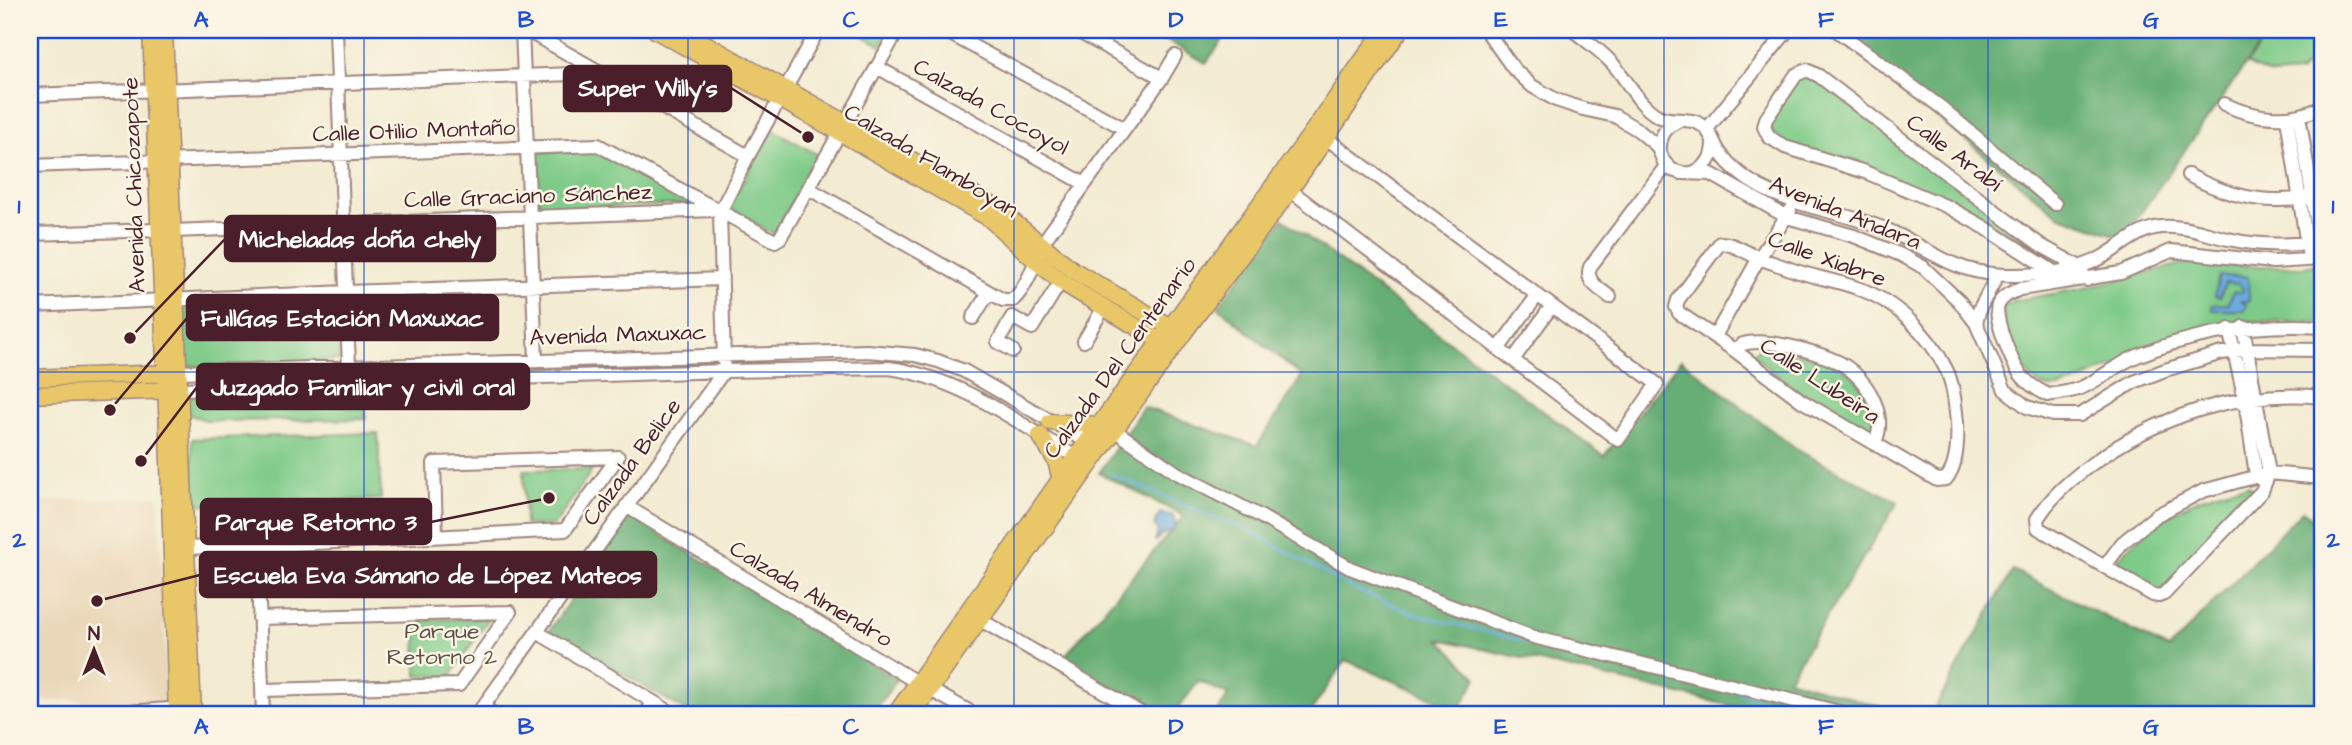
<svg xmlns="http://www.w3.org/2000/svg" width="2352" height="745" viewBox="0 0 2352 745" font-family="'Architects Daughter',sans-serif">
<rect width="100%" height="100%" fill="#fcf5e5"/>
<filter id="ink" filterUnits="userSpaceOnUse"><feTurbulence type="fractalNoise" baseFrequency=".0143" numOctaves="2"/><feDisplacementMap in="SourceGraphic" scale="14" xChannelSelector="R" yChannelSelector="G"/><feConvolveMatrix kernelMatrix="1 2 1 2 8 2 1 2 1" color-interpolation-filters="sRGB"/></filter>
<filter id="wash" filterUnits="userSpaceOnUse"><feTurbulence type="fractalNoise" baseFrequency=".00686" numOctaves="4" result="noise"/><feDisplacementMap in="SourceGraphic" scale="28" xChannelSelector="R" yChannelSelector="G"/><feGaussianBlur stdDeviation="1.57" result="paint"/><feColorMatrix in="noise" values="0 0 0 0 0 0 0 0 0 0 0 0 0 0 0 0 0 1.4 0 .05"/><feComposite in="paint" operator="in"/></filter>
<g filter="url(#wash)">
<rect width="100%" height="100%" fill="#f3ebd2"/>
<path fill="#ebd8ba" d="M158,496L168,706L91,709L80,700L30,701V502Z"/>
<path fill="#7eca88" stroke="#64745a" stroke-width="2" d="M853,30H890L881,46Z
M2270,30H2290L2322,50L2299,73L2273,75L2247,64Z
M1809,75L2061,263L2058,266L1937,198L1778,140L1770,129L1772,118L1798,77Z
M772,129L818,155L774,234L728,208Z
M596,149L692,204L539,209L537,152Z
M2182,264L2302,267L2322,264V323L2245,321L2209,328L2063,387C2058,388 2051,389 2046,387C2021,379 2001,329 2004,306L2012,301L2080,289Z
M333,301L340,360L178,367L179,307Z
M1760,348C1787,351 1833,357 1854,377C1868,390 1874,414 1876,432L1871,436L1805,398L1752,354Z
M365,390L366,419L209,421L181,412L183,396Z
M378,433L381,499L194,505L192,439Z
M593,469L554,525H525L524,470Z
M2249,485L2254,490L2163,591L2157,592L2117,567L2116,561C2147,525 2199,490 2249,485Z
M489,618L451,676H417L416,620Z"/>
<path fill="#66ae74" stroke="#586650" stroke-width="2" d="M1148,30H1230L1206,63Z
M1830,30H2270L2123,238L2058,215Z
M2290,30H2322V49Z
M1283,219L1604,456L1681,360L1797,450L1898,502L1788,679L1907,715H1742L1745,709L1439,639L1477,678L1459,710L1346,660L1308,715H1216L1228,695L1199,681L1173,715H1154L1058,664L1184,516L1099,473L1143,407L1257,446L1302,376L1218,307Z
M2303,510L2322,529V715H1931L2013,570L2169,649Z
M628,515L897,679L872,715H693L549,631Z"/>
<path fill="#6aacde" stroke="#5a6684" stroke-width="2" d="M2219,276L2248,277L2249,301H2242L2246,304L2245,310H2212V305L2227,304L2234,292H2242L2243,289L2239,284L2225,283L2220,297L2215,296Z
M1160,513L1172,515L1176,522L1173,530L1161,535L1155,542L1158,530L1154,525Z"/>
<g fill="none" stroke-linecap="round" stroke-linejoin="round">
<path stroke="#6aacde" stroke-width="2.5" d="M1111,474L1219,520L1246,529L1354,589L1415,614L1572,653
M1738,693L1815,715"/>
</g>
</g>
<g filter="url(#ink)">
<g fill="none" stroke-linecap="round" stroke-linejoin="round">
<g stroke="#9e857e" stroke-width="16">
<path id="minor" d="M336,30L349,367
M522,30L536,360
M526,30L748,156
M943,30L1125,129
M1075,30L1162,78
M1486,30L1513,68L1532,86L1556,100L1583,109L1615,116L1638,130L1657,146L1664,162L1672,170L1682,173L1711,174L1787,217L1854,236L1901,255L1923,267L1959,301L1976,323L2005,390L2027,407L2053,415H2080L2134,382L2165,370L2222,353L2247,349L2322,350
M1573,30C1585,40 1598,49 1609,60C1627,77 1636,104 1658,116C1672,123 1690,116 1703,126C1712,133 1714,145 1720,153C1730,166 1745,179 1760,187C1799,208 1844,212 1885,229C1910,239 1931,255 1956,265C1983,276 2010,276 2039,274C2057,273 2079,268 2095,261C2117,251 2136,229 2161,227C2184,225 2205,234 2228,239C2259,246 2291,246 2322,241
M1836,30L1942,108L2055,204
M877,67L1085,184
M30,95L599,73
M2224,104C2255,119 2291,123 2322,107
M2299,116L2321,249
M2287,118L2308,252
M1707,129L1788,30
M1660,152C1659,136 1665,127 1680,120
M30,166L598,145L775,241L780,238L898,30
M1692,173C1707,167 1713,158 1713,142
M2188,175C2229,197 2276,208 2322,193
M808,188L1003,300H1013C1027,287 1035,263 1041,245L1162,78L1175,56
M1290,190L1618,440L1657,384L1326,138
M173,231L714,210
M30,234L159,230
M1720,243C1734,243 1746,253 1759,258C1769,262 1780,265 1790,269C1812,277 1835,280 1857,288C1894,300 1929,334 1946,369C1954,385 1955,405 1957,422C1958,440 1958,465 1946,479L1937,480L1802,401L1734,350L1679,313L1676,307L1678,300Z
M2322,259L2273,262L2171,251L2121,273L2020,289C2011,293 2002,296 1998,305C1993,317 2013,366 2022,376C2029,385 2038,390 2048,395C2060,393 2074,392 2085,386C2103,377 2118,364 2137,356C2197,332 2257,323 2322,327
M2054,272L1984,227L1948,207L1865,172L1785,147L1769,137L1764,127L1766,119L1796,75L1807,70L1819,76L2020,230L2042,246L2078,266L2087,280
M1610,297C1599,288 1585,282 1590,267L1666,166
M30,306L347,292L722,279
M973,318L989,292
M1976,323L1980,308L1997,276
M2243,327L2269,473L2262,491L2164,594L2159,596L2153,595L2038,528L2037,519C2051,497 2068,482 2089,466C2156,416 2239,389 2322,397
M2229,329L2245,400L2256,475L2260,479
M1715,336L1759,258L1790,211
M1084,341L1104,307
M1499,348L1537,296
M1734,350C1735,350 1743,344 1743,344C1765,337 1817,352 1838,362C1865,375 1889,414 1875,442
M1013,351L998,342L1012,317L1032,328L1061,281
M1513,360L1551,307
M724,362L720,212L748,156L818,30
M179,372L867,351L915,355L938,361L964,371L1093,445
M181,389L724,371L889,368C962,378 1022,426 1084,462
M1114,430L1177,473L1258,515L1350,568L1533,637L1852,715
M626,506L918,683L976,715
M436,535L434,463L618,457
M257,546L263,715
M180,548L257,546L565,530L618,457
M2105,566L2122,543L2157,515L2203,491L2269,473L2322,478
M972,615L1144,715
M259,618L510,612
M537,632L675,715
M262,690L459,685L510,612
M482,707L496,715
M83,715L185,708
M477,715L724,371
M645,715L653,703"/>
</g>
<g stroke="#9e857e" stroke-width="19">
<path id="major" d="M151,30L168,433L177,715
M164,30L193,715
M655,30L841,133L989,218L1036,261L1063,283L1167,345
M681,30L995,207L1073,270L1177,331
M30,378L173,373
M30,395L174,390
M1050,422L1099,425
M1040,435L1056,461L1061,480
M895,715L1076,457L1311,134L1384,30
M912,715L1182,335L1290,190L1400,30"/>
</g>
<use href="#minor" stroke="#fff" stroke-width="12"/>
<use href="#major" stroke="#e9c769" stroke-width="16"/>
</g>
</g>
<path fill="none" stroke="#1d4ed8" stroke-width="2" stroke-opacity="0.55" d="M364,30V715M688,30V715M1014,30V715M1338,30V715M1664,30V715M1988,30V715M30,372H2322"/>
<g text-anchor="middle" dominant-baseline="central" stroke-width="5" stroke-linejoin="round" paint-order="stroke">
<g font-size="23" fill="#4a1f2b" stroke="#fcf5e5">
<text transform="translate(991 107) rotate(29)">Calzada Cocoyol</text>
<text transform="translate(414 131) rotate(-2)">Calle Otilio Montaño</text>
<text transform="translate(1954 153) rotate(37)">Calle Arabí</text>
<text transform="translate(931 161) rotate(31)">Calzada Flamboyan</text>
<text transform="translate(134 185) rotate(-92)">Avenida Chicozapote</text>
<text transform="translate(528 196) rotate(-2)">Calle Graciano Sánchez</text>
<text transform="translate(1845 213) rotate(22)">Avenida Andara</text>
<text transform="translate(1827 259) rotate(20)">Calle Xiabre</text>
<text transform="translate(618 335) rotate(-2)">Avenida Maxuxac</text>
<text transform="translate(1120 358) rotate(-54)">Calzada Del Centenario</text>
<text transform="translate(1820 381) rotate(33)">Calle Lubeira</text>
<text transform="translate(632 462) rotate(-54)">Calzada Belice</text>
<text transform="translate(811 594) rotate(31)">Calzada Almendro</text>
</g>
<g font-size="23" fill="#5a5247" stroke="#fcf5e5">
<text x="442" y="631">Parque<tspan x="442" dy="26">Retorno 2</tspan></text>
</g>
</g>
<path fill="none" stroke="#4a1f2b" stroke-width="2.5" d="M808 137L731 88M130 338L225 239M110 410L187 318M141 461L197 387M549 498L431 522M97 601L200 575"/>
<g fill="#4a1f2b" stroke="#fcf5e5" stroke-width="2.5">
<circle cx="808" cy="137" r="7"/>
<circle cx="130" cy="338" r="7"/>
<circle cx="110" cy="410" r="7"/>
<circle cx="141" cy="461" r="7"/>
<circle cx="549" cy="498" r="7"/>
<circle cx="97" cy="601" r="7"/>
</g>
<g fill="#4a1f2b" stroke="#4a1f2b" stroke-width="2.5">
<rect x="564" y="66" width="167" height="45" rx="7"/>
<rect x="225" y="216" width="270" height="45" rx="7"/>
<rect x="187" y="295" width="311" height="45" rx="7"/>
<rect x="197" y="364" width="332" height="45" rx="7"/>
<rect x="201" y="499" width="230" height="45" rx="7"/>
<rect x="200" y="552" width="456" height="45" rx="7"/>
</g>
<g font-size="24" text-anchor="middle" font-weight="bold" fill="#fff">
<text x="648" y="96">Super Willy's</text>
<text x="360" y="247">Micheladas doña chely</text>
<text x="342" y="326">FullGas Estación Maxuxac</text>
<text x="363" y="395">Juzgado Familiar y civil oral</text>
<text x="316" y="530">Parque Retorno 3</text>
<text x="428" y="583">Escuela Eva Sámano de López Mateos</text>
</g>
<rect width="2352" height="745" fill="none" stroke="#fcf5e5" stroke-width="77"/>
<g transform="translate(94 650)" stroke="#fcf5e5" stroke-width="5" paint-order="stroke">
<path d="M0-5L12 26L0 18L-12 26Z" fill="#4a1f2b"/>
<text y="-10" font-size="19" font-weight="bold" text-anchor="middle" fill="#4a1f2b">N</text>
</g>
<rect x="38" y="38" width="2276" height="668" fill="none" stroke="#1d4ed8" stroke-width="2.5"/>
<g font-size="23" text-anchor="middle" font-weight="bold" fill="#1d4ed8">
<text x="201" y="27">A</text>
<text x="526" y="27">B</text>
<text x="851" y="27">C</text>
<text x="1176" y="27">D</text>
<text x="1501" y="27">E</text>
<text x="1826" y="27">F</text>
<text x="2151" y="27">G</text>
<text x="19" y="213">1</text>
<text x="2333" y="213">1</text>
<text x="19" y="547">2</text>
<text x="2333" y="547">2</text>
<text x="201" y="734">A</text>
<text x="526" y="734">B</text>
<text x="851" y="734">C</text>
<text x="1176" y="734">D</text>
<text x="1501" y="734">E</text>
<text x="1826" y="734">F</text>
<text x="2151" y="734">G</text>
</g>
</svg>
